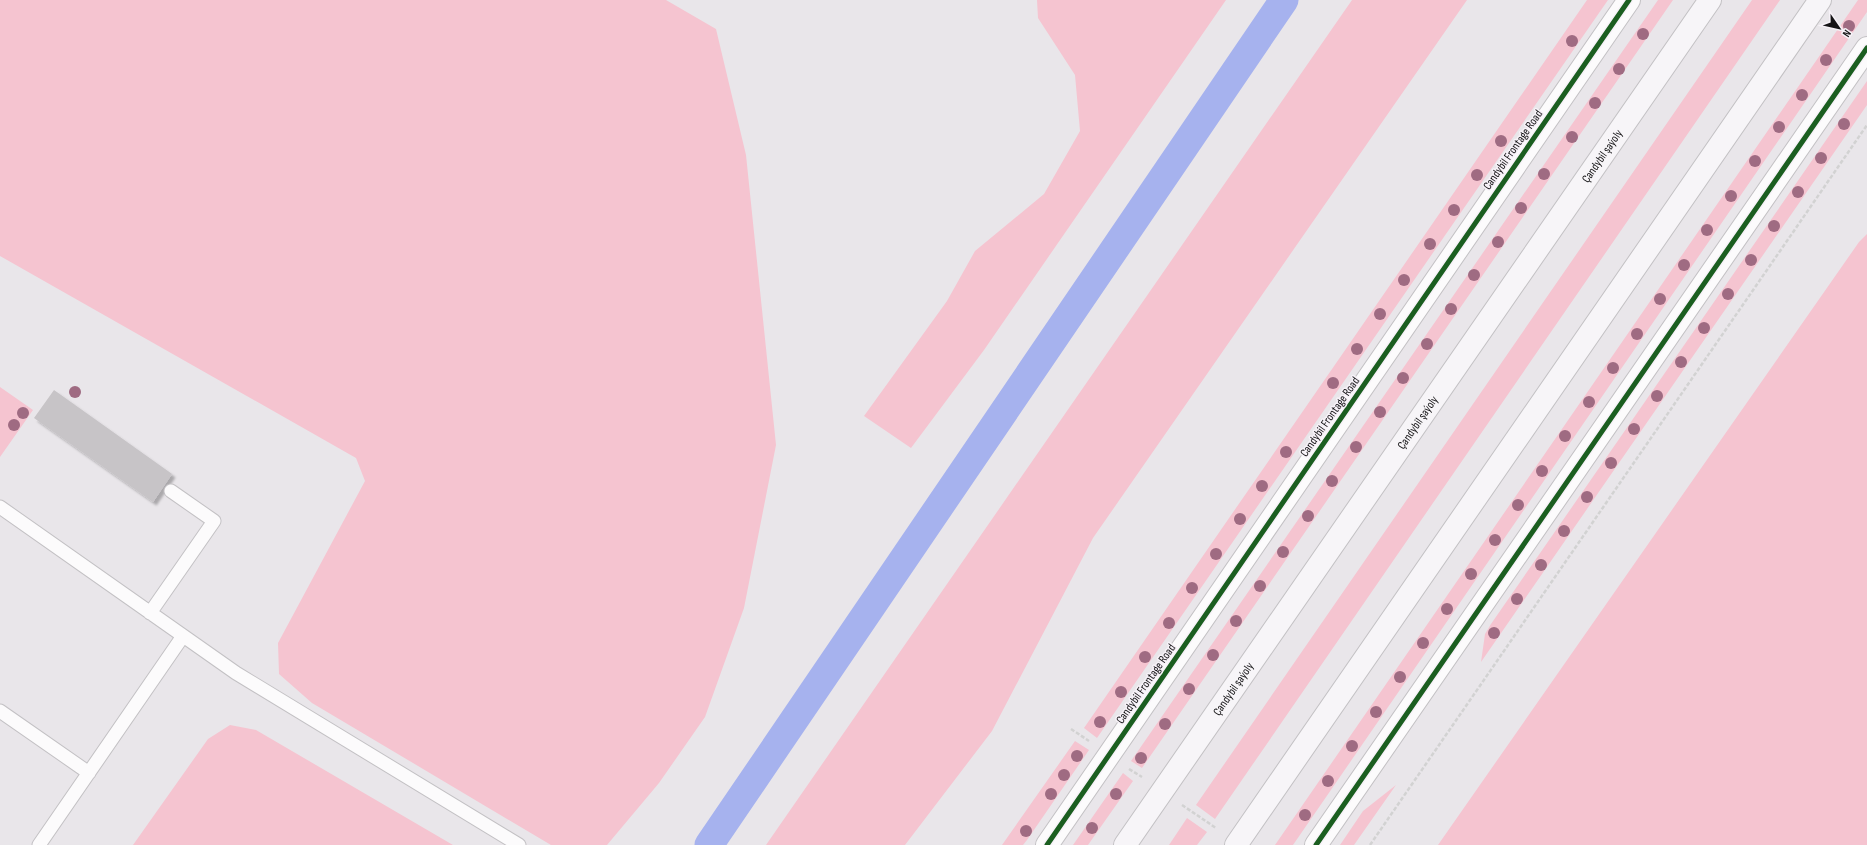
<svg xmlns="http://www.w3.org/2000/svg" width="1867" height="845" viewBox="0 0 1867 845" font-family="'Sofia Sans Condensed',sans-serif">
<defs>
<filter id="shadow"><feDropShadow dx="3.5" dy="3.5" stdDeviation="1" flood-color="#0004"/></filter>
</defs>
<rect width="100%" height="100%" fill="#e9e6ea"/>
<path fill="#f5c4d0" d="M0,0H666L716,29L746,155L776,445L744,608L705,717L659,783L607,845H551L312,703L279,674L278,643L365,481L356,458L0,256Z
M1037,0H1226L984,350L911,448L864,416L947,301L975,251L1044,194L1080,131L1075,75L1038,18Z
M1352,0H1467L1093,538L992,731L905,845H766Z
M1587,0H1608L1097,738L1084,728Z
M1658,0H1673L1142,768L1131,761Z
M1752,0H1780L1215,819L1196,805Z
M1858,0H1867V12L1293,845H1275Z
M1867,81V105L1481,662L1485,634L1491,624Z
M1867,234V845H1438L1859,242Z
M0,387L33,410L0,457Z
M230,725L256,730L453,845H133L208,739Z
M1075,741L1089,750L1027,840L1023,845H1002Z
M1123,773L1133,781L1088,845H1073Z
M1396,785L1354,845H1340L1363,811Z
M1187,818L1207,832L1197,845H1169Z"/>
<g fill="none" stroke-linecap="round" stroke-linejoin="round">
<path stroke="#a6b2ee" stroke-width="29" d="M709,845L1284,0"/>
</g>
<path fill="#c7c4c7" filter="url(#shadow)" d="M54,390L172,474L153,502L34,418Z"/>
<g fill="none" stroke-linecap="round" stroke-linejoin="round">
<g stroke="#c3c1c4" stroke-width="15">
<path id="service" d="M0,507L236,673L519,845
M150,613L214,521L171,491
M0,711L89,773
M39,845L183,636"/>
</g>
<g stroke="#c3c1c4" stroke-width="24">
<path id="minor" d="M1047,845L1629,0
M1316,845L1867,48"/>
</g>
<g stroke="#c3c1c4" stroke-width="24">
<g id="secondary">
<path id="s1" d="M1125,845L1710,0"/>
<path d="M1236,845L1820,0"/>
</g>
</g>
<path stroke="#d2d2d2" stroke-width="2.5" stroke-dasharray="4 2" stroke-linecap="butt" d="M1071,729L1089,741
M1129,769L1142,777
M1182,805L1216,828
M1370,845L1867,125"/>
<use href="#service" stroke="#fcfbfc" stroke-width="13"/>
<use href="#minor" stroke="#fcfbfc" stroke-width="22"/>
<use href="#secondary" stroke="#f7f5f8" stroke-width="22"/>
<g stroke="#f7f2f8" stroke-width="8">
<path id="cycleway" d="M1047,845L1629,0
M1316,845L1867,48"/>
</g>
<use href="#cycleway" stroke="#1b5e20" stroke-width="5"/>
</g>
<g fill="#9f6b82">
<circle cx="1849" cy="26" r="6"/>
<circle cx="1643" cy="34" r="6"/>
<circle cx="1572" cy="41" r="6"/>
<circle cx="1826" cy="60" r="6"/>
<circle cx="1619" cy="69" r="6"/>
<circle cx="1802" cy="95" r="6"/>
<circle cx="1595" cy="103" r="6"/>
<circle cx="1844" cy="124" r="6"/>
<circle cx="1779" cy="127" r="6"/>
<circle cx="1572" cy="137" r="6"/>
<circle cx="1501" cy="141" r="6"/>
<circle cx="1821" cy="158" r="6"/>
<circle cx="1755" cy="161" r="6"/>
<circle cx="1544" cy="174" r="6"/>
<circle cx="1477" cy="175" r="6"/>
<circle cx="1798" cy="192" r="6"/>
<circle cx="1731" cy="196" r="6"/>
<circle cx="1521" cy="208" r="6"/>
<circle cx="1454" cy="210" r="6"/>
<circle cx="1774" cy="226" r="6"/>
<circle cx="1707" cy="230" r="6"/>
<circle cx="1498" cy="242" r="6"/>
<circle cx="1430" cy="244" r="6"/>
<circle cx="1751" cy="260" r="6"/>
<circle cx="1684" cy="265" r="6"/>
<circle cx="1474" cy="275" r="6"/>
<circle cx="1404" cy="280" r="6"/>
<circle cx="1728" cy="294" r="6"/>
<circle cx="1660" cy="299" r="6"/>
<circle cx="1451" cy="309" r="6"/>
<circle cx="1380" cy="314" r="6"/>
<circle cx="1704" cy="328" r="6"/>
<circle cx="1637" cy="334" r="6"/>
<circle cx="1427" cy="344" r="6"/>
<circle cx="1357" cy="349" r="6"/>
<circle cx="1681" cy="362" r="6"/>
<circle cx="1613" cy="368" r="6"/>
<circle cx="1403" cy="378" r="6"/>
<circle cx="1333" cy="383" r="6"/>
<circle cx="75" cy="392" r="6"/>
<circle cx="1657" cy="396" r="6"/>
<circle cx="1589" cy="402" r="6"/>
<circle cx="1380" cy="412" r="6"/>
<circle cx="23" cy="413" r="6"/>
<circle cx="14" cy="425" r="6"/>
<circle cx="1634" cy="429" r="6"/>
<circle cx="1565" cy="436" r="6"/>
<circle cx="1356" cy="447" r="6"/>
<circle cx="1286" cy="452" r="6"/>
<circle cx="1611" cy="463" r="6"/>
<circle cx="1542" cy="471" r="6"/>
<circle cx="1332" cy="481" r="6"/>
<circle cx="1262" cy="486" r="6"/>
<circle cx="1587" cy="497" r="6"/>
<circle cx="1518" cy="505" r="6"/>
<circle cx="1308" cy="516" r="6"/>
<circle cx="1240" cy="519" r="6"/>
<circle cx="1564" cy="531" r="6"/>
<circle cx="1495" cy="540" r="6"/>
<circle cx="1283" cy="552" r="6"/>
<circle cx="1216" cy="554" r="6"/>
<circle cx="1541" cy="565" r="6"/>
<circle cx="1471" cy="574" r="6"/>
<circle cx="1260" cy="586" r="6"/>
<circle cx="1192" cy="588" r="6"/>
<circle cx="1517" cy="599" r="6"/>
<circle cx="1447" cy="609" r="6"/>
<circle cx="1236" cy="621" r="6"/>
<circle cx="1169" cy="623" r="6"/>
<circle cx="1494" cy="633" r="6"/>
<circle cx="1423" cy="643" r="6"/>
<circle cx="1213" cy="655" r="6"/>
<circle cx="1145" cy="657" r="6"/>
<circle cx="1400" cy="677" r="6"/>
<circle cx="1189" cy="689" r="6"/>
<circle cx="1121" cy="692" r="6"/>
<circle cx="1376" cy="712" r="6"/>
<circle cx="1100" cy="722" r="6"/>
<circle cx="1165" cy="724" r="6"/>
<circle cx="1352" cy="746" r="6"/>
<circle cx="1077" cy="756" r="6"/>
<circle cx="1141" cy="758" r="6"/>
<circle cx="1064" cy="775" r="6"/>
<circle cx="1328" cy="781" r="6"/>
<circle cx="1051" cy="794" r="6"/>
<circle cx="1116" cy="794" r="6"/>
<circle cx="1305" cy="815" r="6"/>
<circle cx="1092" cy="828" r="6"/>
<circle cx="1026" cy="831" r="6"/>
</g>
<g text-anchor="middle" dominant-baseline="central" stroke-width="3" stroke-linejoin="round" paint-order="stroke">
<g font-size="12" fill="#151416" stroke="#f7f2f8">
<text transform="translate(1513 150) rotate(-55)">Candybil Frontage Road</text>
<text stroke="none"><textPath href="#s1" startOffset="838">Çandybil şaýoly</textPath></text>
<text transform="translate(1330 417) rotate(-55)">Candybil Frontage Road</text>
<text stroke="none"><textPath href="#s1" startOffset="514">Çandybil şaýoly</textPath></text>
<text transform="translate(1146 684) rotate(-55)">Candybil Frontage Road</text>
<text stroke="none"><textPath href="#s1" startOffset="190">Çandybil şaýoly</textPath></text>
</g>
</g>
<g transform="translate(1839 28) rotate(124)" stroke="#f7f2f8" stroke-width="3" paint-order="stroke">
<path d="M0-3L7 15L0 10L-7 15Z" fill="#151416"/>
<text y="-6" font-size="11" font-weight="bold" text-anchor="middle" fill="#151416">N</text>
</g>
</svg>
